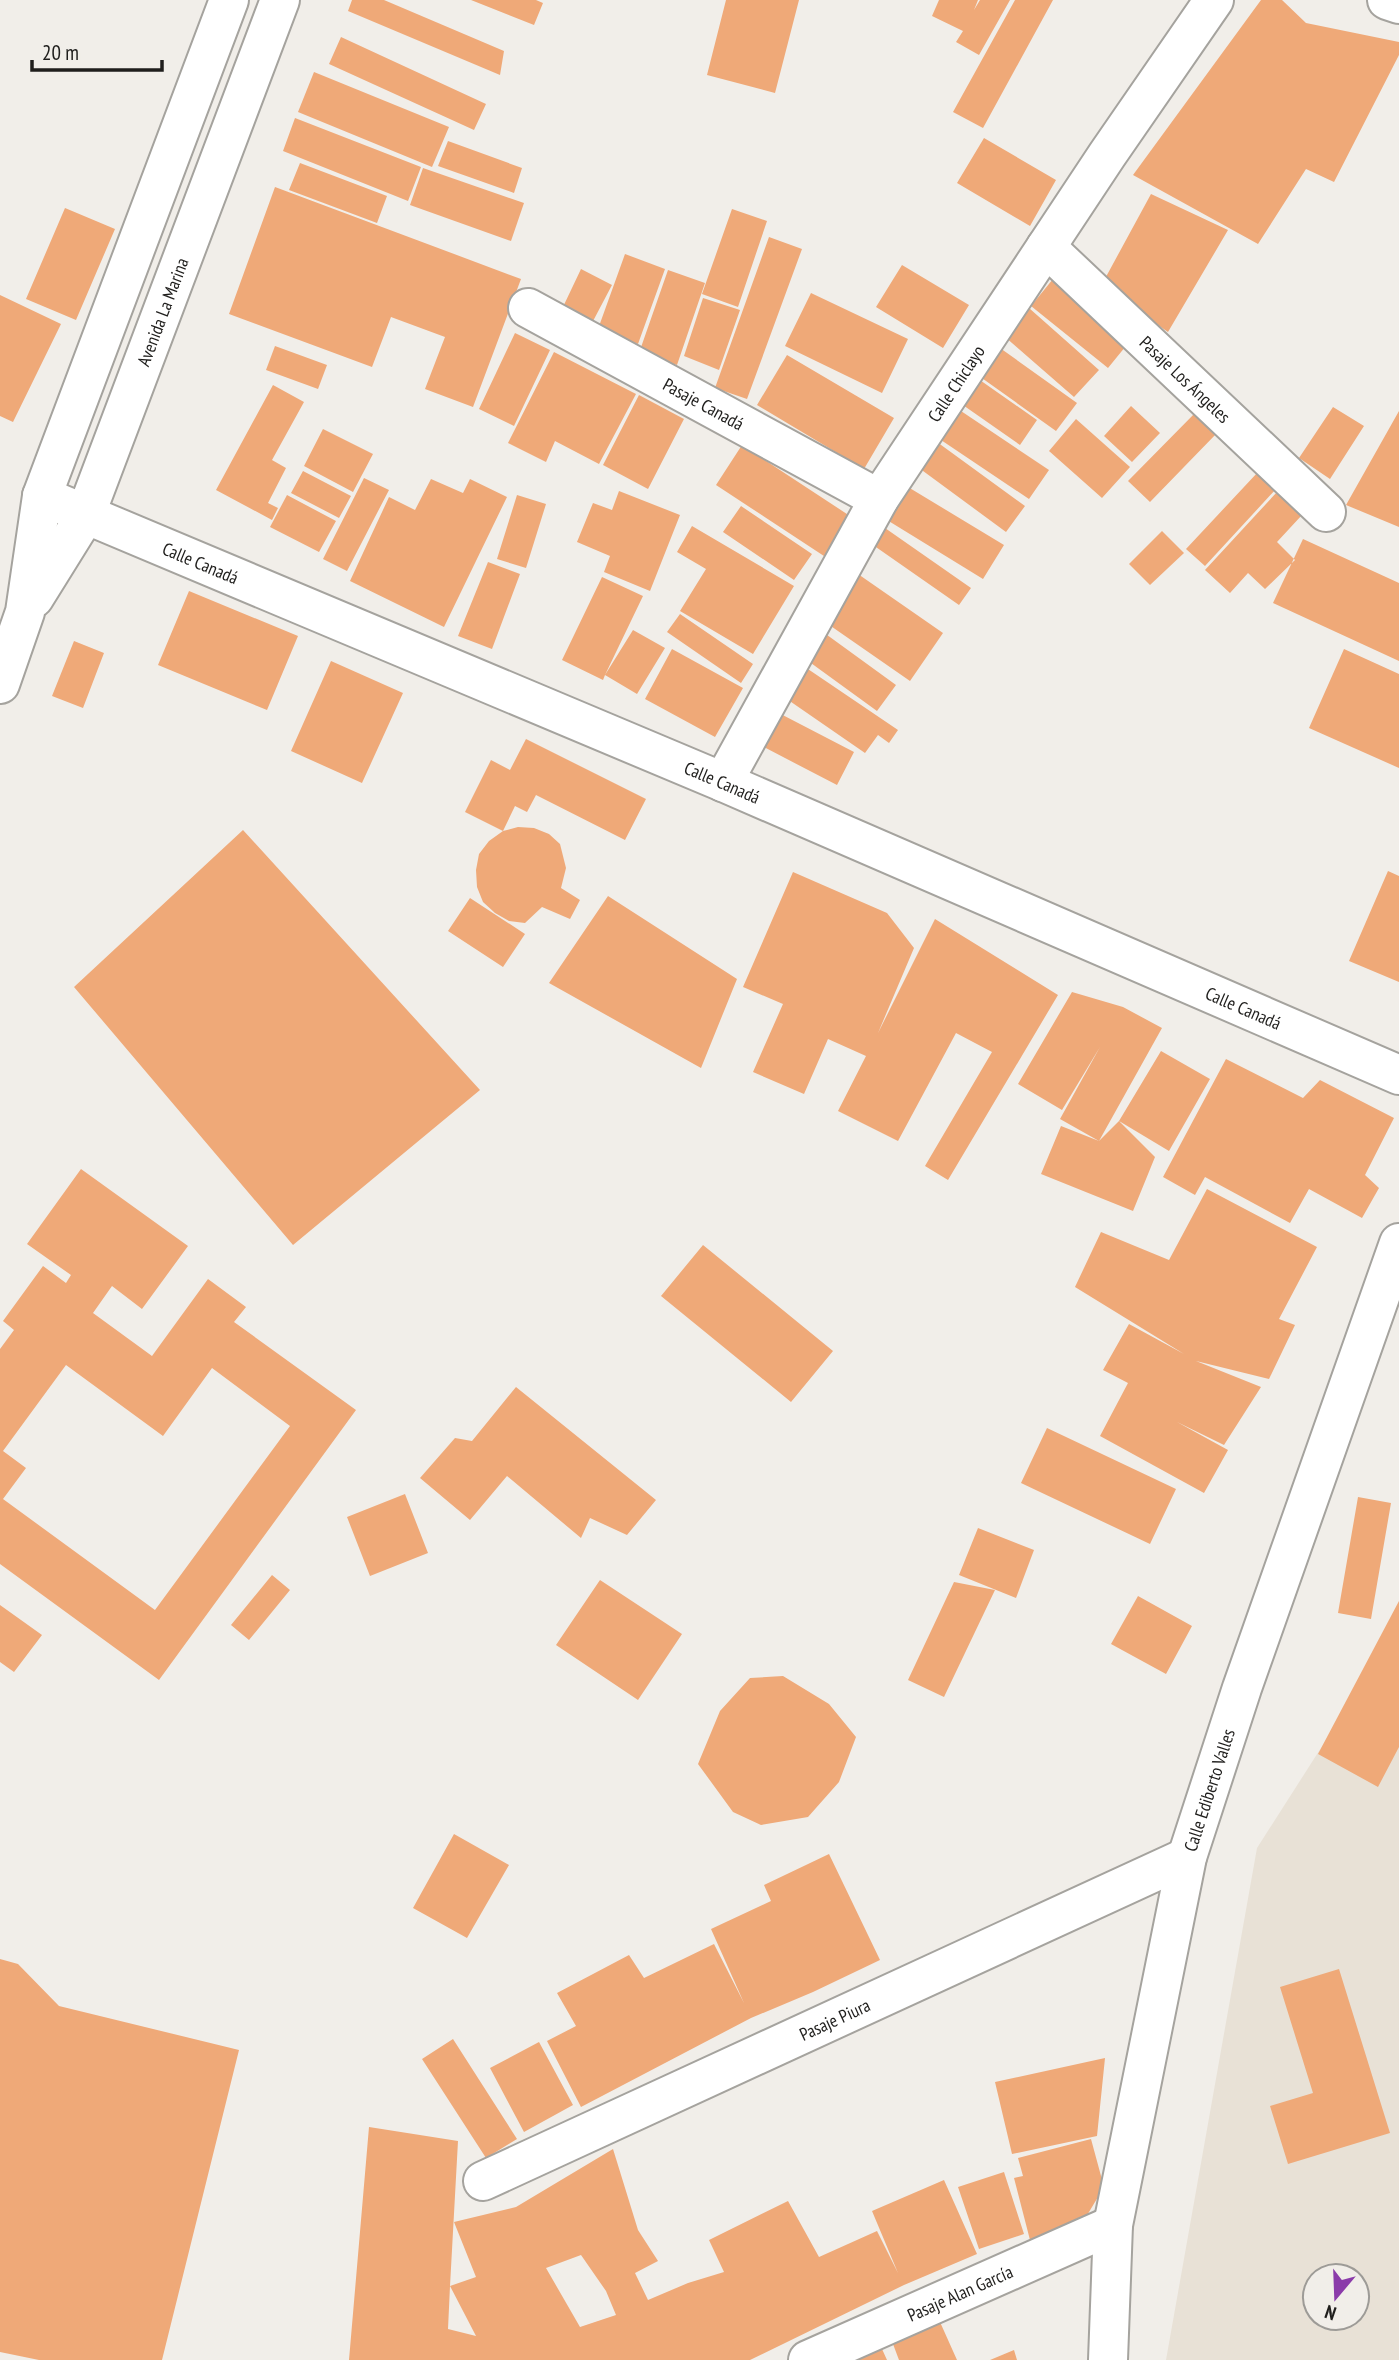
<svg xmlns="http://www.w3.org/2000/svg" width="1399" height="2360" viewBox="0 0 1399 2360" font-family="'PT Sans Narrow',sans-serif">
<rect width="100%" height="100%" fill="#f1eee9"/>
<path fill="#e8e1d6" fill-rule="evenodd" d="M1399,1626V2360H1166L1257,1848ZM1315,2276H1357V2318H1315Z"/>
<path fill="#efa978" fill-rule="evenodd" d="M352,0H384L504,51L500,75L348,11Z
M471,0H536L543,3L534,25Z
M726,0H799L775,93L707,75Z
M939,0H978L974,10L980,0H1010L979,55L956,42L963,31L932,16Z
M1015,0H1053L983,128L953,112Z
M1261,0H1282L1306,23L1399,42V55L1334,182L1306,169L1258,244L1133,175Z
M341,37L486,104L474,130L329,64Z
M314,72L449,127L432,167L298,112Z
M295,118L421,167L408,201L283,151Z
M984,138L1056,180L1030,226L957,183Z
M448,141L522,168L514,193L438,166Z
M300,163L387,196L377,223L289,190Z
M423,168L524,203L511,241L410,205Z
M275,187L521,279L473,407L425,389L445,337L391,317L372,367L229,314Z
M1151,194L1228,230L1168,332L1101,286Z
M65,208L115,229L76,320L26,299Z
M732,209L767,221L738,307L702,294Z
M769,237L802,249L747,399L715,388Z
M625,254L665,269L638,344L598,329Z
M902,265L969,305L943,348L876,307Z
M581,269L612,285L592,323L562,309Z
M668,270L705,283L677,365L639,353Z
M1053,279L1130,341L1108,368L1031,306Z
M811,293L908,339L882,393L785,346Z
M0,295L61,324L13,422L0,416Z
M703,298L740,310L719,370L684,356Z
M1029,308L1099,370L1074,397L1004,336Z
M515,333L550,350L514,426L479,409Z
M275,346L327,365L318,389L266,370Z
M1000,348L1077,403L1056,431L979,376Z
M554,352L636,394L599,464L555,441L546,462L508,443Z
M787,355L894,418L864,469L757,405Z
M977,378L1037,420L1020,445L960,403Z
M273,385L304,402L272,460L286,468L268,503L278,508L272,520L216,490Z
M639,395L684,419L648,489L603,465Z
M1131,406L1160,433L1132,462L1104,436Z
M1333,407L1364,426L1330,479L1299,458Z
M958,409L1049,470L1029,499L938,438Z
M1399,411V527L1346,505Z
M1196,412L1217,433L1150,502L1128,481Z
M1076,419L1130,467L1102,498L1049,451Z
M323,429L373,454L353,492L304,466Z
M937,442L1025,506L1006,532L919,468Z
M742,445L853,518L827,558L716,485Z
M303,471L351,496L339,518L291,493Z
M1258,472L1276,489L1205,566L1186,549Z
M364,478L389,490L347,571L323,559Z
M431,479L463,493L470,479L507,497L444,627L350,581L389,497L415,510Z
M908,487L1004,545L983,579L887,520Z
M619,491L680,515L650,591L604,572L610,556L577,542L593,503L612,510Z
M1277,492L1302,515L1277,542L1295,560L1265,589L1248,573L1230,593L1205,570Z
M287,495L336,521L319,552L270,527Z
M517,495L546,504L526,568L497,559Z
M741,506L812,554L794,580L723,532Z
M692,526L794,586L753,654L680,611L706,569L677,552Z
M885,528L971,588L959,605L873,545Z
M1162,531L1184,553L1150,585L1129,564Z
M1303,539L1399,583V661L1273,603Z
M488,562L520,574L492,649L458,636Z
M858,574L943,633L910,681L825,622Z
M602,577L643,596L605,675L633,630L665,648L637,694L605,675L603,680L562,660Z
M189,591L298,636L267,710L158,665Z
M680,614L753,664L741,683L667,632Z
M823,632L896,685L877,711L804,658Z
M74,641L104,653L83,708L52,696Z
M672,649L743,688L715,737L645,699Z
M1344,649L1399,674V768L1309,728Z
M331,661L403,693L362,783L291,751Z
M802,665L898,730L889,743L878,735L865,753L781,695Z
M773,710L854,752L837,785L756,743Z
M526,739L646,799L625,840L536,795L527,812L515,806L503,831L518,827L534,828L549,834L560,844L566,868L561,888L580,900L570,919L542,907L525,923L509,921L495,913L483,902L477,887L476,870L479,854L489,841L503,831L465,812L491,760L510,770Z
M243,830L480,1090L293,1245L74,987Z
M1388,871L1399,876V982L1349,961Z
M793,872L887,913L914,948L878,1033L935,919L1058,995L948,1180L925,1166L992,1052L956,1033L898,1141L838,1111L866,1056L828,1039L804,1094L753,1072L783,1004L743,987Z
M608,896L737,979L701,1068L549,983Z
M470,898L525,934L503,967L448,931Z
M1072,992L1123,1007L1162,1028L1099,1141L1119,1121L1161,1051L1210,1079L1169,1151L1119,1121L1155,1157L1133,1211L1041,1174L1061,1126L1099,1141L1060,1119L1100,1047L1062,1110L1018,1084Z
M1226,1059L1303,1098L1320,1080L1394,1118L1365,1175L1379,1188L1362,1218L1309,1189L1290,1223L1205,1177L1195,1195L1163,1177Z
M81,1169L188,1246L142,1309L112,1286L93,1313L152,1356L208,1279L246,1307L234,1322L356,1410L159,1680L0,1564V1349L14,1330L3,1321L43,1266L66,1283L71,1275L27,1244ZM66,1365L163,1436L212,1368L290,1426L155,1610L3,1499L26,1468L3,1451Z
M1207,1189L1317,1247L1279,1319L1295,1325L1269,1379L1196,1361L1261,1387L1224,1445L1177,1422L1228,1450L1204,1493L1100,1436L1128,1383L1103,1370L1129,1324L1184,1354L1075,1287L1101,1232L1169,1260Z
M703,1245L833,1351L791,1402L661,1296Z
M516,1387L656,1500L627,1535L590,1518L581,1538L507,1476L470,1520L420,1478L455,1438L472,1441Z
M1047,1428L1176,1489L1150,1544L1021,1483Z
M405,1494L428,1553L370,1576L347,1517Z
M1358,1497L1391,1503L1371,1619L1338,1613Z
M978,1528L1034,1550L1016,1598L959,1575Z
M272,1575L290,1590L249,1640L231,1625Z
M600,1580L682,1634L638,1700L556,1645Z
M954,1582L995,1590L944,1697L908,1680Z
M1138,1596L1192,1626L1166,1674L1111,1644Z
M1399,1601V1747L1378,1787L1318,1754Z
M0,1605L42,1635L14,1672L0,1662Z
M783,1676L829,1704L856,1737L839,1782L808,1817L761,1825L733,1812L698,1764L720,1711L750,1678Z
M454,1834L509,1865L467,1938L413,1908Z
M829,1854L880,1960L813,1992L751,2018L581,2107L547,2041L576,2026L557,1993L629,1955L644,1978L714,1944L744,2003L711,1929L771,1901L764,1885Z
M0,1959L18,1964L59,2006L239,2050L162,2360H39L0,2352Z
M1339,1969L1390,2133L1288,2164L1270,2106L1313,2093L1280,1987Z
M453,2039L517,2139L486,2158L422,2059Z
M539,2042L573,2105L524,2132L490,2068Z
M1105,2058L1097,2136L1012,2154L995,2082Z
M369,2127L458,2141L450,2286L448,2329L476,2336L450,2286L476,2277L454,2222L516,2207L613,2149L638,2230L658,2261L635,2273L648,2300L688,2283L724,2272L709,2240L788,2201L819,2257L877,2231L898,2273L872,2211L944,2180L977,2254L904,2285L750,2360H349ZM581,2255L606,2291L616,2315L580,2327L546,2268Z
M1091,2139L1104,2187L1080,2227L1030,2240L1014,2178L1023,2176L1018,2158Z
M1004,2172L1024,2234L979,2249L958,2187Z
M940,2322L957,2360H899L893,2344Z
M882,2349L887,2360H857Z
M1014,2350L1017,2360H990Z"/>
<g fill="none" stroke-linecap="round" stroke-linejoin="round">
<g stroke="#a5a39e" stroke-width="42">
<g id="minor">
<path d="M1387,0L1399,4"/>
<path id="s1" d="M1046,247L1326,512"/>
<path id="s2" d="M528,308L879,499"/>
<path id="s3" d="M42,496L723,782L1399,1075"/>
<path id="s4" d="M723,782L879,499L1107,155L1214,0"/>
<path id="s5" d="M483,2181L1187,1857"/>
<path id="s6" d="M808,2360L1113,2225"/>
<path id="s7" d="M1108,2360L1113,2225L1187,1857L1242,1688L1399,1243"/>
</g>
</g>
<g stroke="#a5a39e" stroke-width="42">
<g id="major">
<path id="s8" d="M34,598L85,516L280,0"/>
<path d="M0,684L25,612L42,496L229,0"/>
</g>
</g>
<use href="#minor" stroke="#fff" stroke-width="38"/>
<use href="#major" stroke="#fff" stroke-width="38"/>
</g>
<g text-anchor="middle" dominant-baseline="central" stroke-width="5" stroke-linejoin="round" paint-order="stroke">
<g font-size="18" fill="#1f1e1c" stroke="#f1eee9">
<text stroke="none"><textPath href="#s8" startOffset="315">Avenida La Marina</textPath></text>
<text stroke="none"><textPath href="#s1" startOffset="192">Pasaje Los Ángeles</textPath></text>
<text stroke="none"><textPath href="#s4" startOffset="462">Calle Chiclayo</textPath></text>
<text stroke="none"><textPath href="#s2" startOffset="200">Pasaje Canadá</textPath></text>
<text stroke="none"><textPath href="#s3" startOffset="172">Calle Canadá</textPath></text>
<text stroke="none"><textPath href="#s3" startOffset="738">Calle Canadá</textPath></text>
<text stroke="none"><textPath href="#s3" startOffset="1306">Calle Canadá</textPath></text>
<text stroke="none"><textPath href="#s7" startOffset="581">Calle Ediberto Valles</textPath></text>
<text stroke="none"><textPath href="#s5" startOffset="387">Pasaje Piura</textPath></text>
<text stroke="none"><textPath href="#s6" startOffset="166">Pasaje Alan García</textPath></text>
</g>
</g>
<g transform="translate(1336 2297) rotate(199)"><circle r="33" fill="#f1eee9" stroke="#9d9b97" stroke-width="2"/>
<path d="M0-5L12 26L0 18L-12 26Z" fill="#8b3baa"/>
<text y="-10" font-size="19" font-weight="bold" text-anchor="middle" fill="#1f1e1c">N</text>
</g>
<path d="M32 60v10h130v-10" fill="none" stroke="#1f1e1c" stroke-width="3.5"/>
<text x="42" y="60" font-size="21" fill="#1f1e1c" stroke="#f1eee9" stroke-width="5" paint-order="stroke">20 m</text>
</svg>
